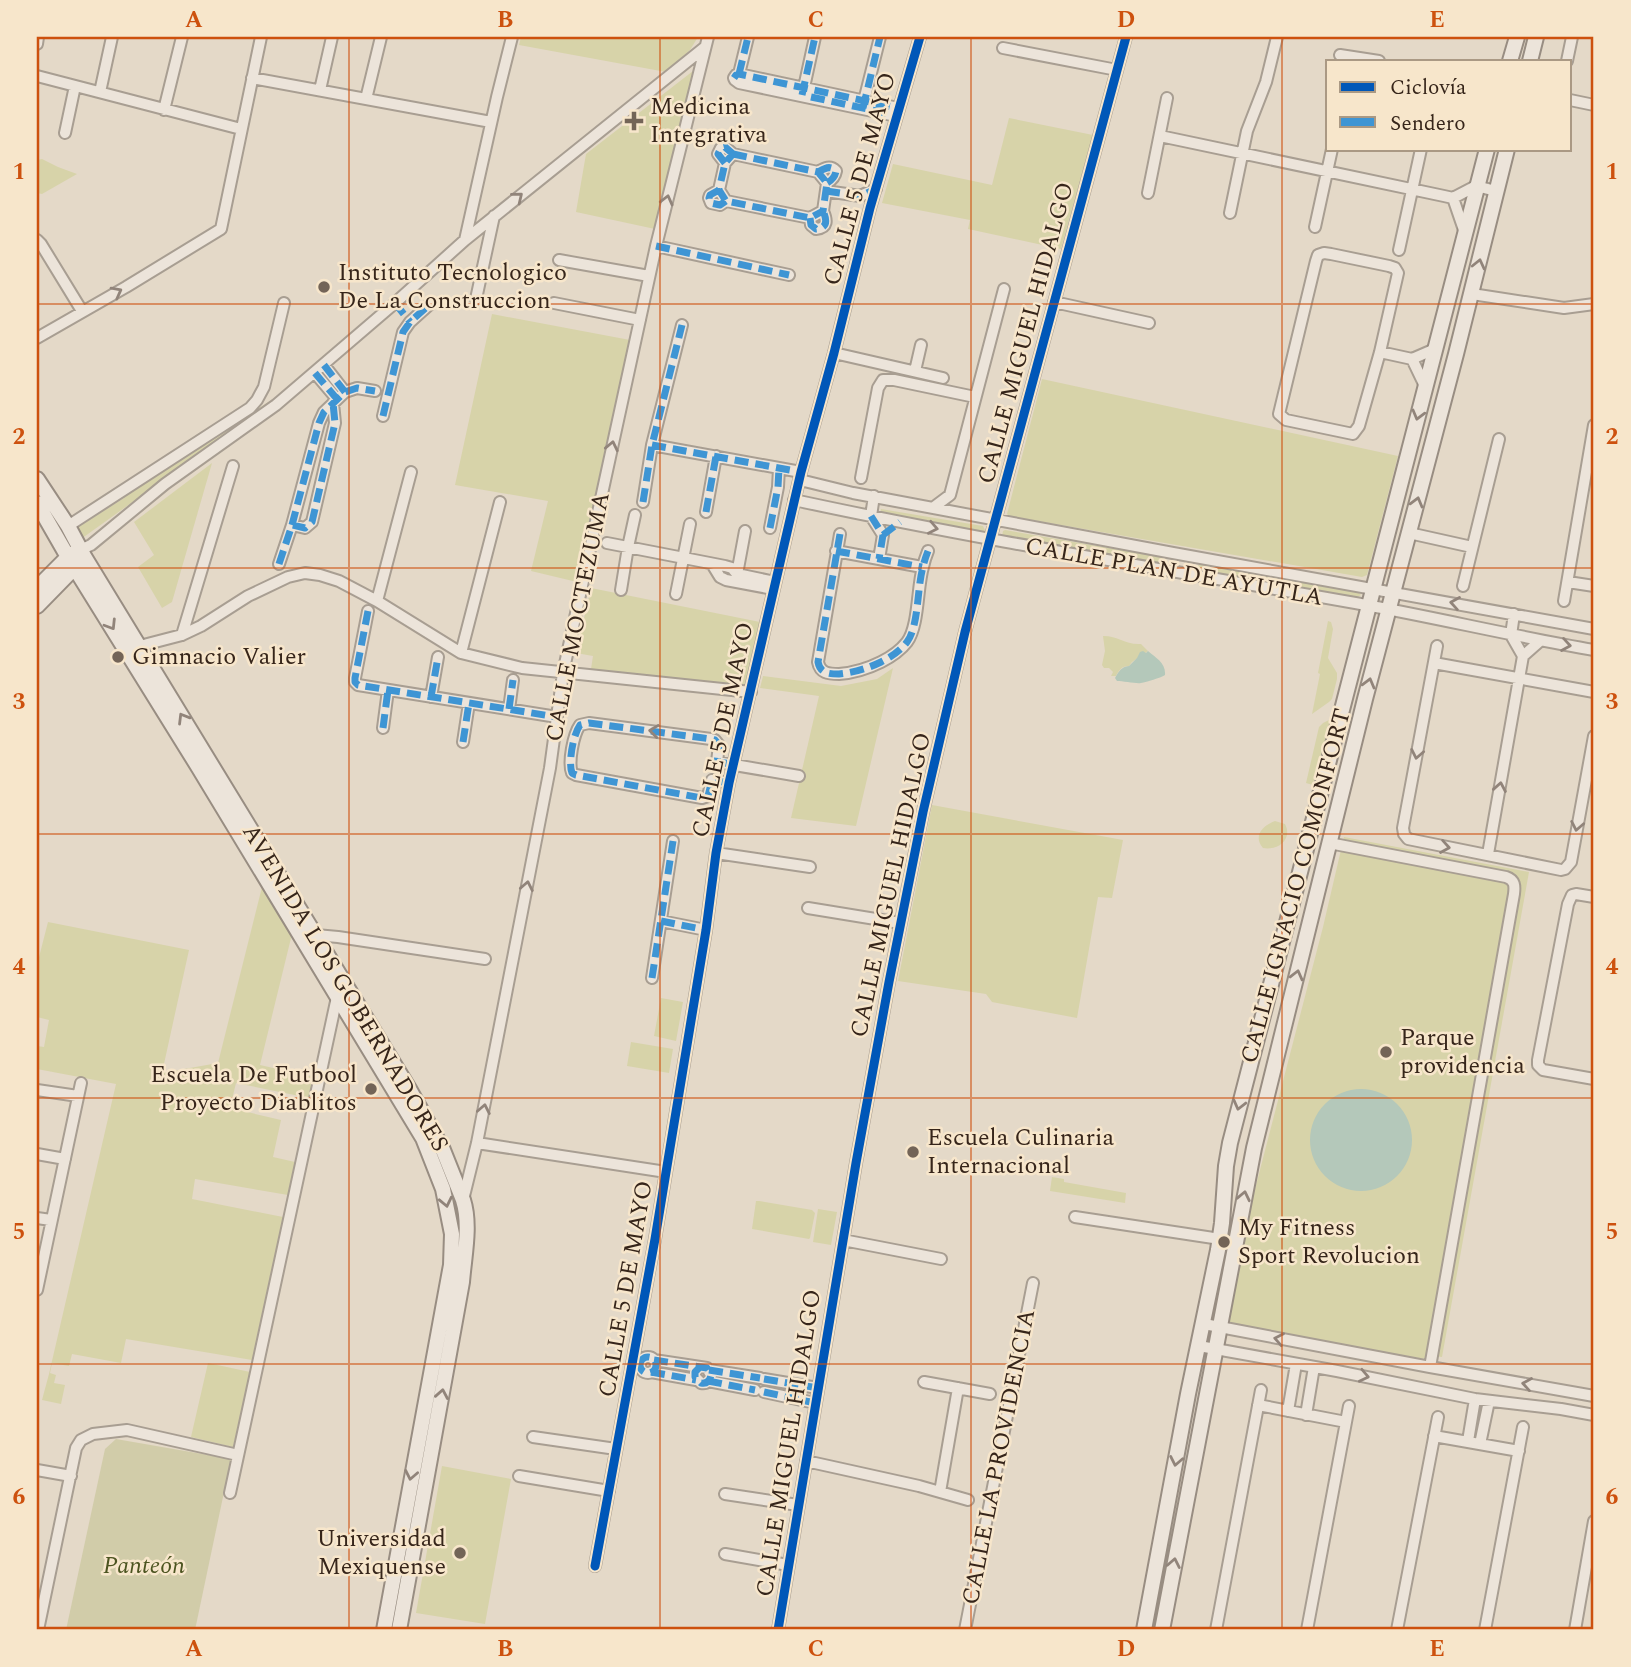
<svg xmlns="http://www.w3.org/2000/svg" width="1631" height="1667" viewBox="0 0 1631 1667" font-family="Spectral,serif">
<rect width="100%" height="100%" fill="#e4d9c8"/>
<path fill="#d7d3a9" d="M521,37H698L690,50L666,72L519,45Z
M693,71L655,229L576,212L586,154Z
M1009,118L1093,135L1061,249L968,229L970,220L882,203L893,164L992,185Z
M42,159L58,167L77,174L42,194L37,193V160Z
M492,314L630,340L577,582L531,571L548,501L455,485Z
M1042,379L1398,456L1367,575L1362,577L1009,516L1007,514Z
M270,401L272,402L81,539L75,529L124,498L122,493Z
M212,463L172,602L162,608L138,567L154,555L134,522Z
M881,509L983,526L985,530L983,533L880,515Z
M1005,530L1162,557L1165,561L1163,564H1160L1002,536L1003,531Z
M1200,564L1357,591L1361,595L1356,598L1198,571L1196,567Z
M591,588L760,622L746,687L591,669L593,656L576,653Z
M1328,621L1331,622L1333,629L1328,658L1337,673V679L1332,699L1329,702L1312,714L1320,674L1318,673Z
M1103,636C1119,636 1125,645 1141,644L1148,651L1132,662L1129,666C1122,666 1119,670 1116,676H1111L1113,672L1109,668H1104L1102,665L1105,651Z
M893,668L856,826L791,818L819,696L760,688L763,676L841,686L877,679Z
M1331,719L1313,785L1306,783L1319,727L1323,723Z
M932,805L1123,840L1112,898L1098,897L1077,1018L992,1002L986,994L898,981Z
M1275,821L1285,824C1293,839 1278,851 1263,848C1253,836 1262,826 1275,821Z
M1344,837L1529,872L1442,1357L1426,1355L1425,1359L1227,1326L1247,1220L1323,927Z
M262,887L292,934L260,1065L313,1077L309,1098L236,1083L230,1108L281,1120L273,1157L295,1162L288,1195L195,1179L192,1199L283,1217L252,1360L126,1339L121,1363L72,1354L69,1366L52,1363L50,1373L56,1375L54,1383L65,1385L61,1404L42,1400L49,1374L116,1084L37,1069V1046L44,1047L49,1020L37,1017V965L48,922L189,950L162,1073L218,1063Z
M661,998L683,1002L676,1041L654,1036Z
M631,1042L673,1049L669,1073L627,1066Z
M1052,1177L1064,1179V1182L1126,1193L1125,1203L1050,1191Z
M756,1201H759L812,1210L815,1213L810,1238L809,1239L752,1229Z
M818,1209L837,1212L831,1245L813,1242Z
M208,1363L250,1372L233,1447L191,1437Z
M442,1466L511,1479L485,1624L416,1613Z"/>
<path fill="#d1cca9" d="M116,1439L231,1459L195,1630H66L105,1449Z"/>
<path fill="#b4c8ba" d="M1143,651L1146,653L1148,651C1156,658 1166,663 1165,675C1160,678 1147,682 1141,683C1137,684 1123,681 1117,681L1115,678C1119,671 1121,667 1129,666L1137,658L1140,652Z
M1310 1140a51 51 0 1 1 102 0a51 51 0 1 1-102 0Z"/>
<g fill="none" stroke-linecap="round" stroke-linejoin="round">
<g stroke="#a89e92" stroke-width="14">
<path id="street" d="M37,44L38,37
M1003,48L1117,70
M1340,55L1379,61
M1567,61L1572,37
M739,74L748,37
M37,76L241,129
M252,78L491,122
M734,78L736,75L739,74L898,108
M734,78L735,80L739,83L896,116
M320,90L332,37
M100,92L112,37
M803,92L815,37
M366,99L381,37
M1570,100L1594,105
M863,105L880,37
M164,110L182,37
M65,133L75,86
M1160,136L1444,196L1453,198L1476,186L1496,191
M733,154L818,172L827,183L823,211L810,218L726,201L719,190L725,163Z
M725,163L718,154L721,148L725,147L733,154
M818,172C825,168 830,165 836,171C835,177 832,180 827,183
M719,190L710,195L709,198L711,203L720,205L726,201
M826,191L860,196L876,189
M1148,193L1167,98
M1453,198L1465,233
M1230,213L1247,131L1266,82L1277,37
M810,218L811,225L816,229C828,228 827,220 823,211
M1315,227L1332,149
M37,240L41,244L82,311
M465,240L497,97L512,37
M656,246L789,275
M1399,250L1421,149
M1324,253L1331,254L1389,266L1395,268L1398,273L1380,352L1359,426L1353,434L1286,420L1279,414L1316,261L1318,255Z
M559,260L649,276
M1472,294L1564,308L1594,304
M476,299L494,216
M1054,302L1149,323
M554,303L640,320
M37,338L126,287L221,229L261,37
M1380,352L1412,359L1435,349
M834,353L943,378
M1412,359L1425,386
M324,365L345,392
M915,371L921,345
M315,373L337,399
M383,416L403,332L410,322L430,304
M652,445L801,472
M861,478L878,388L883,380H894L975,397
M800,480L853,493L1173,553L1594,629
M874,496L871,516L883,535L879,559
M794,500C984,541 1175,571 1366,605C1442,619 1518,637 1594,650
M643,502L652,445L682,325
M934,507L950,495L1004,289
M706,512L716,456
M292,525L319,423L324,412L345,392L357,388L375,391
M68,526L250,408L257,400L264,387L284,303
M770,528L778,487L779,468
M1409,533L1472,547
M840,534L818,662C820,673 828,674 839,674C852,673 869,668 881,662C891,657 900,651 907,642C919,626 917,587 923,567C924,562 926,556 928,551
M607,543L725,566L732,568L737,574L775,582
M80,550L91,545L165,484L276,405L395,303L465,240L704,48
M836,551L922,567
M279,564L292,525L305,528L312,522L335,423L333,403
M712,564L720,577L726,580L773,589
M737,574L745,531
M1568,582L1594,586
M1463,586L1499,439
M621,590L628,547L635,515
M676,594L690,524
M377,601L411,472
M1564,601L1594,425
M368,611L355,678V682L358,685L557,717
M1514,614L1511,635L1523,656
M182,635L233,466
M1437,646L1403,828L1404,834L1408,839L1561,870L1565,869L1571,862L1594,736
M132,648L182,635L201,626L248,596L288,577L305,573L320,575L339,581L377,601L461,653L522,668L751,692
M461,653L500,502
M1434,663L1594,692
M431,697L438,657
M509,709L513,680
M383,728L388,690
M463,742L469,703
M729,783L712,780L708,796L702,798L576,775L572,773C568,763 573,735 580,725L589,723L711,739L715,740L719,745L717,762L799,776
M1329,843L1506,877C1515,880 1515,886 1514,894L1430,1367
M716,853L810,867
M1488,854L1523,656L1540,641
M1594,897L1576,894L1572,895L1568,904L1538,1060V1065L1543,1070L1594,1079
M808,908L900,923
M661,921L706,930
M316,935L338,937L485,959
M652,978L673,841
M37,1090L78,1096
M477,1143L666,1172
M37,1154L65,1159
M463,1200L477,1143L550,768L563,673L656,246L708,37
M1075,1217L1220,1239
M37,1218L51,1220
M843,1240L941,1259
M37,1290L81,1083
M1204,1324L1430,1367L1594,1396
M1199,1346L1337,1371L1475,1399L1561,1409L1594,1415
M640 1365a8 8 0 1 1 16 0a8 8 0 1 1-16 0Z
M654,1360L707,1368L711,1375C710,1381 707,1384 701,1383L695,1377V1372L699,1368
M709,1370L760,1378
M651,1372L696,1380
M764,1379L818,1388
M708,1381L755,1390
M924,1382L990,1394
M764,1392L815,1403
M1258,1405L1346,1422
M1288,1411L1296,1364
M1306,1415L1314,1367
M1434,1436L1519,1451
M533,1437L616,1449
M1468,1441L1475,1399
M1480,1444L1489,1401
M806,1461L919,1486L968,1500
M37,1470L71,1476
M519,1476L609,1491
M940,1492L958,1388
M230,1493L337,997
M725,1494L798,1505
M725,1554L788,1565
M595,1566L655,1239L706,930L716,853L729,783L801,472L834,353L870,208L920,37
M38,1630L76,1448L81,1440L93,1434L127,1430L238,1455
M778,1630L856,1163L889,982L923,812L965,632L1126,37
M965,1630L1033,1283
M1216,1630L1261,1390
M1307,1630L1349,1406
M1397,1630L1438,1417
M1485,1630L1523,1427
M1575,1630L1594,1521"/>
</g>
<g stroke="#988d82" stroke-width="18">
<path id="secondary" d="M1510,61L1517,37
M1530,61L1536,37
M37,479L68,526L85,558L409,1089L443,1150L463,1200C471,1225 464,1256 462,1282L399,1630
M37,503L68,557L199,768L423,1138L443,1189L452,1234L451,1265L384,1630
M37,588L68,557L74,553
M37,606L80,562
M1144,1630L1188,1394L1218,1250L1222,1223L1226,1166L1230,1143L1487,149
M1162,1630L1254,1148L1365,699L1456,354L1507,149"/>
</g>
<use href="#street" stroke="#ece4da" stroke-width="10"/>
<use href="#secondary" stroke="#ece4da" stroke-width="14"/>
<path stroke="#3e95d4" stroke-width="7" stroke-dasharray="14 7" stroke-linecap="butt" d="M739,74L748,37
M734,78L736,75L739,74L898,108
M802,95L815,37
M811,97L886,113
M863,108L880,37
M733,154L818,172L827,183L823,211L810,218L726,201L719,190L725,163Z
M725,163L718,154L721,148L725,147L733,154
M818,172C825,168 830,165 836,171C835,177 832,180 827,183
M719,190L710,195L709,198L711,203L720,205L726,201
M826,191L860,196L876,189
M810,218L811,225L816,229C828,228 827,220 823,211
M656,246L789,275
M395,303L410,322
M324,365L345,392
M315,373L337,399
M383,416L403,332L410,322L430,304
M652,445L801,472
M643,502L652,445L682,325
M706,512L716,456
M871,516L883,535L879,559
M292,525L319,423L324,412L345,392L357,388L375,391
M770,528L778,487L779,468
M840,534L818,662C820,673 828,674 839,674C852,673 869,668 881,662C891,657 900,651 907,642C919,626 917,587 923,567C924,562 926,556 928,551
M883,535L900,522
M836,551L922,567
M279,564L292,525L305,528L312,522L335,423L333,403
M368,611L355,678V682L358,685L557,717
M431,697L438,657
M509,709L513,680
M383,728L388,690
M463,742L469,703
M729,783L712,780L708,796L702,798L576,775L572,773C568,763 573,735 580,725L589,723L711,739L715,740L719,745L717,762L733,764
M661,921L706,930
M652,978L673,841
M640 1365a8 8 0 1 1 16 0a8 8 0 1 1-16 0Z
M654,1360L707,1368L711,1375C710,1381 707,1384 701,1383L695,1377V1372L699,1368
M709,1370L760,1378
M651,1372L696,1380
M764,1379L818,1388
M708,1381L755,1390
M764,1392L815,1403"/>
<g stroke="#f7e6cb" stroke-width="13">
<path id="cycleway" d="M595,1566L655,1239L706,930L716,853L729,783L801,472L834,353L870,208L920,37
M778,1630L856,1163L889,982L923,812L965,632L1126,37"/>
</g>
<use href="#cycleway" stroke="#0057b8" stroke-width="9"/>
</g>
<defs><path id="oneway-chevron" d="M-2-3.5L2.5 0L-2 3.5" fill="none" stroke-width="1.6" stroke-linecap="round" stroke-linejoin="round" transform="scale(1.75)"/></defs>
<g stroke="#91847a">
<use href="#oneway-chevron" transform="translate(518 197) rotate(-39)"/>
<use href="#oneway-chevron" transform="translate(667 200) rotate(-76)"/>
<use href="#oneway-chevron" transform="translate(1479 264) rotate(-77)"/>
<use href="#oneway-chevron" transform="translate(117 292) rotate(-28)"/>
<use href="#oneway-chevron" transform="translate(1418 415) rotate(105)"/>
<use href="#oneway-chevron" transform="translate(612 446) rotate(-78)"/>
<use href="#oneway-chevron" transform="translate(1417 502) rotate(-75)"/>
<use href="#oneway-chevron" transform="translate(933 528) rotate(11)"/>
<use href="#oneway-chevron" transform="translate(1455 603) rotate(-170)"/>
<use href="#oneway-chevron" transform="translate(111 625) rotate(58)"/>
<use href="#oneway-chevron" transform="translate(1566 645) rotate(9)"/>
<use href="#oneway-chevron" transform="translate(1369 683) rotate(-75)"/>
<use href="#oneway-chevron" transform="translate(183 718) rotate(-121)"/>
<use href="#oneway-chevron" transform="translate(654 731) rotate(-173)"/>
<use href="#oneway-chevron" transform="translate(1417 754) rotate(101)"/>
<use href="#oneway-chevron" transform="translate(1500 787) rotate(-80)"/>
<use href="#oneway-chevron" transform="translate(1577 826) rotate(101)"/>
<use href="#oneway-chevron" transform="translate(1445 847) rotate(10)"/>
<use href="#oneway-chevron" transform="translate(527 886) rotate(-79)"/>
<use href="#oneway-chevron" transform="translate(1297 975) rotate(-76)"/>
<use href="#oneway-chevron" transform="translate(1239 1105) rotate(104)"/>
<use href="#oneway-chevron" transform="translate(484 1109) rotate(-79)"/>
<use href="#oneway-chevron" transform="translate(1244 1196) rotate(-78)"/>
<use href="#oneway-chevron" transform="translate(446 1202) rotate(78)"/>
<use href="#oneway-chevron" transform="translate(1279 1339) rotate(-169)"/>
<use href="#oneway-chevron" transform="translate(1364 1376) rotate(12)"/>
<use href="#oneway-chevron" transform="translate(1527 1384) rotate(-170)"/>
<use href="#oneway-chevron" transform="translate(442 1394) rotate(-80)"/>
<use href="#oneway-chevron" transform="translate(1176 1461) rotate(101)"/>
<use href="#oneway-chevron" transform="translate(411 1475) rotate(101)"/>
<use href="#oneway-chevron" transform="translate(1174 1563) rotate(-79)"/>
</g>
<path fill="none" stroke="#cd510e" stroke-width="2" stroke-opacity="0.55" d="M349,37V1630M660,37V1630M971,37V1630M1282,37V1630M37,304H1594M37,568H1594M37,834H1594M37,1098H1594M37,1364H1594"/>
<g fill="#736457" stroke="#f7e6cb" stroke-width="2.5">
<path d="M630.5 110.5h7v7h7v7h-7v7h-7v-7h-7v-7h7z"/>
<circle cx="324" cy="287" r="7"/>
<circle cx="118" cy="657" r="7"/>
<circle cx="1386" cy="1052" r="7"/>
<circle cx="371" cy="1089" r="7"/>
<circle cx="913" cy="1152" r="7"/>
<circle cx="1224" cy="1242" r="7"/>
<circle cx="460" cy="1553" r="7"/>
</g>
<g text-anchor="middle" dominant-baseline="central" stroke-width="5" stroke-linejoin="round" paint-order="stroke">
<g font-size="24" fill="#36251a" stroke="#f7e6cb" text-anchor="start">
<text x="650" y="107">Medicina<tspan x="650" dy="28">Integrativa</tspan></text>
<text x="338" y="273">Instituto Tecnologico<tspan x="338" dy="28">De La Construccion</tspan></text>
<text x="132" y="657">Gimnacio Valier</text>
<text x="1400" y="1038">Parque<tspan x="1400" dy="28">providencia</tspan></text>
<text x="357" y="1075" text-anchor="end">Escuela De Futbool<tspan x="357" dy="28">Proyecto Diablitos</tspan></text>
<text x="927" y="1138">Escuela Culinaria<tspan x="927" dy="28">Internacional</tspan></text>
<text x="1238" y="1228">My Fitness<tspan x="1238" dy="28">Sport Revolucion</tspan></text>
<text x="446" y="1539" text-anchor="end">Universidad<tspan x="446" dy="28">Mexiquense</tspan></text>
</g>
<g font-size="24" fill="#36251a" stroke="#f7e6cb">
<text transform="translate(860 179) rotate(-75)">CALLE 5 DE MAYO</text>
<text transform="translate(1026 333) rotate(-75)">CALLE MIGUEL HIDALGO</text>
<text transform="translate(1174 572) rotate(10)">CALLE PLAN DE AYUTLA</text>
<text transform="translate(578 617) rotate(-79)">CALLE MOCTEZUMA</text>
<text transform="translate(723 730) rotate(-78)">CALLE 5 DE MAYO</text>
<text transform="translate(891 885) rotate(-78)">CALLE MIGUEL HIDALGO</text>
<text transform="translate(1296 886) rotate(-75)">CALLE IGNACIO COMONFORT</text>
<text transform="translate(345 988) rotate(59)">AVENIDA LOS GOBERNADORES</text>
<text transform="translate(626 1289) rotate(-80)">CALLE 5 DE MAYO</text>
<text transform="translate(789 1443) rotate(-81)">CALLE MIGUEL HIDALGO</text>
<text transform="translate(999 1457) rotate(-79)">CALLE LA PROVIDENCIA</text>
</g>
<g font-size="24" font-style="italic" fill="#4c5420" stroke="#f7e6cb">
<text x="144" y="1566">Panteón</text>
</g>
</g>
<rect width="1631" height="1667" fill="none" stroke="#f7e6cb" stroke-width="77"/>
<rect x="1326" y="60" width="245" height="91" fill="#f7e6cb" stroke="#aa9984" stroke-width="2"/>
<rect x="1340" y="82" width="35" height="10" fill="#0057b8" stroke="#aa9984" stroke-width="2"/>
<text x="1390" y="94" font-size="21" fill="#36251a">Ciclovía</text>
<rect x="1340" y="117" width="35" height="10" fill="#3e95d4" stroke="#aa9984" stroke-width="2"/>
<text x="1390" y="130" font-size="21" fill="#36251a">Sendero</text>
<rect x="38" y="38" width="1554" height="1590" fill="none" stroke="#cd510e" stroke-width="2.5"/>
<g font-size="23" text-anchor="middle" font-weight="bold" fill="#cd510e">
<text x="194" y="27">A</text>
<text x="505" y="27">B</text>
<text x="816" y="27">C</text>
<text x="1126" y="27">D</text>
<text x="1437" y="27">E</text>
<text x="19" y="179">1</text>
<text x="1612" y="179">1</text>
<text x="19" y="444">2</text>
<text x="1612" y="444">2</text>
<text x="19" y="709">3</text>
<text x="1612" y="709">3</text>
<text x="19" y="974">4</text>
<text x="1612" y="974">4</text>
<text x="19" y="1239">5</text>
<text x="1612" y="1239">5</text>
<text x="19" y="1504">6</text>
<text x="1612" y="1504">6</text>
<text x="194" y="1656">A</text>
<text x="505" y="1656">B</text>
<text x="816" y="1656">C</text>
<text x="1126" y="1656">D</text>
<text x="1437" y="1656">E</text>
</g>
</svg>
